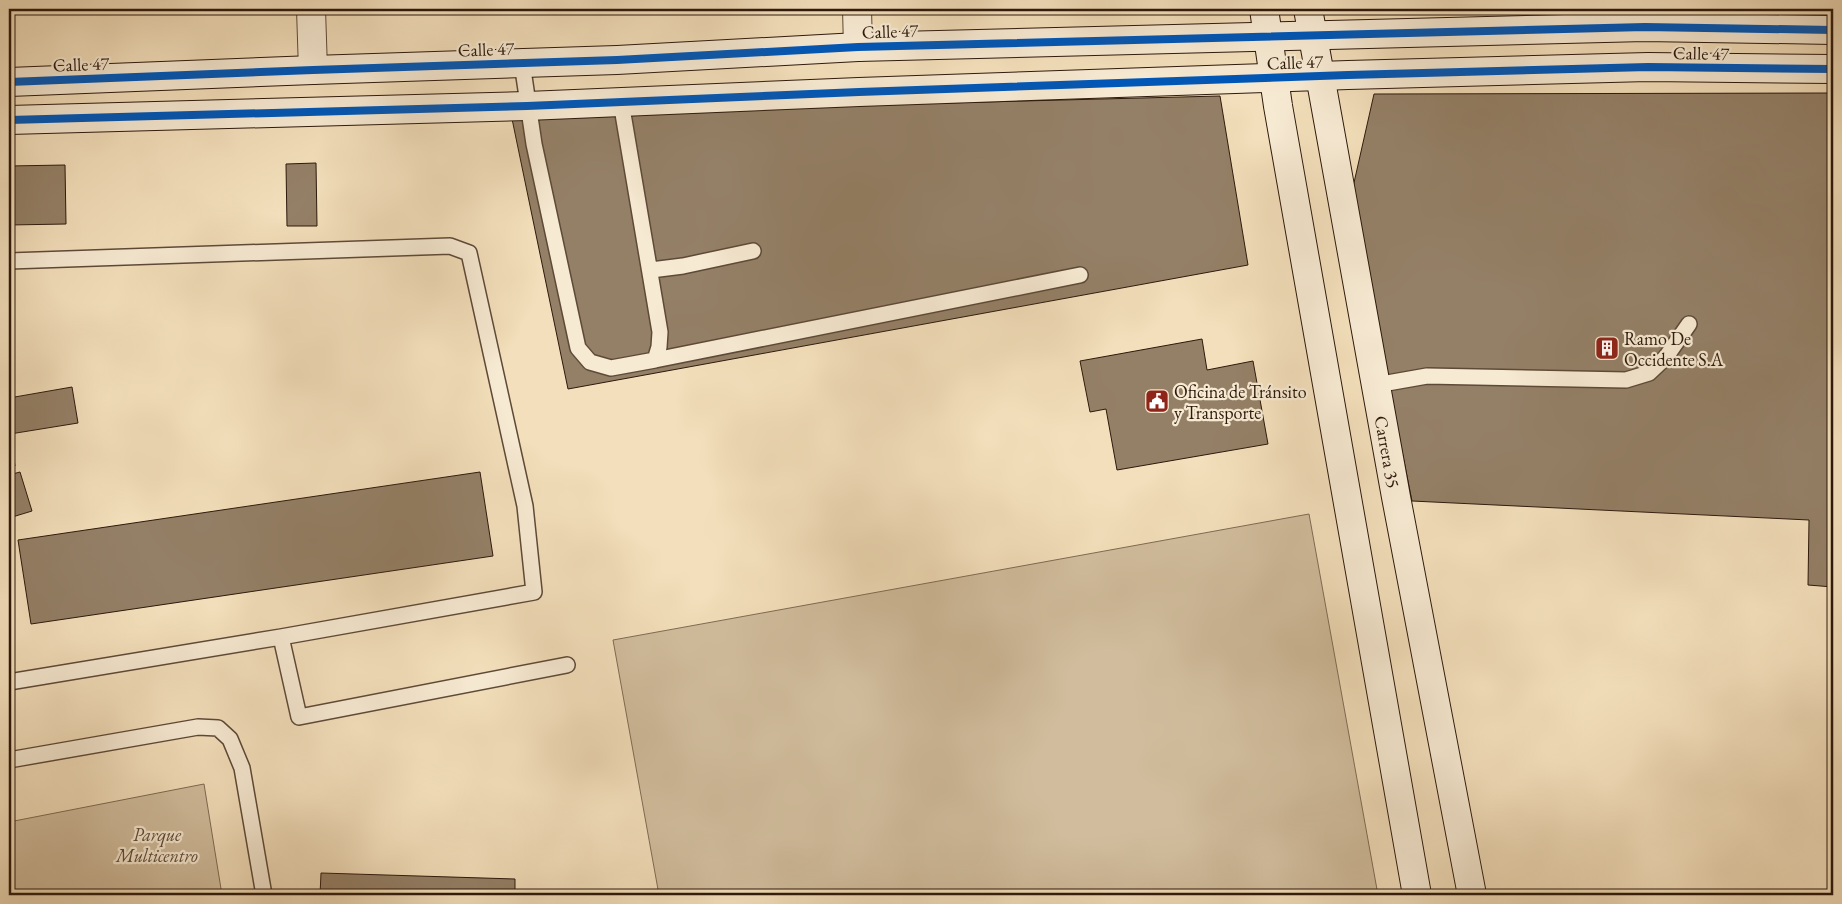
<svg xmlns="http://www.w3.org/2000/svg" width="1842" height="904" viewBox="0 0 1842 904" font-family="'EB Garamond',serif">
<rect width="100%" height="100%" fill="#f3dfbb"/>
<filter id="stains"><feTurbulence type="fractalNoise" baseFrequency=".004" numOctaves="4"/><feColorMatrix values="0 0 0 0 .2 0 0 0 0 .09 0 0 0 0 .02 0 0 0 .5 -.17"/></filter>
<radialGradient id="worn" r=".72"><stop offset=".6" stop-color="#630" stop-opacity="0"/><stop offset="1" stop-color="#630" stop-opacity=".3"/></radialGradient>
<path fill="#d1bd9d" stroke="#7f6b54" d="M1309,514L1378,895H659L613,640Z
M204,784L222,895H9V822Z"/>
<path fill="#948067" stroke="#2d190c" d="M1833,93V587L1808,585L1809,520L1412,501L1351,196L1374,94Z
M1220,96L1248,265L568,389L511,114Z
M316,163L317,226H287L286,164Z
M65,165L66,224L9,225V166Z
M1202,339L1207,370L1253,361L1268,444L1117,470L1106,409L1090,412L1080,361Z
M72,387L78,423L10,434L15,466L9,467V398Z
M20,472L32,511L9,518V475Z
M480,472L493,556L31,624L18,540Z
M321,873L515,879V895H320Z"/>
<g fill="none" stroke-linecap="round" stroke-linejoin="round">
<g stroke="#5e4a38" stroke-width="18">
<path id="service" d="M522,63L534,144L578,348L590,362L611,368L655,360L659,347L660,332L621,102
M9,261L450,246L469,253L525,506L534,592L281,637L9,682
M651,270L683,266L753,251
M655,360L1080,275
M1376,385L1427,376L1626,380L1649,373L1666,357L1689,324
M281,637L299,717L567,665
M9,760L198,727L218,728L230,739L242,768L264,895"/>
</g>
<g stroke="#5e4a38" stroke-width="30">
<path id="minor" d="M311,9L313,70
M857,9L858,47
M1645,9V27"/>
</g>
<g stroke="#2d190c" stroke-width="30">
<g id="secondary">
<path d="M1264,9L1278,106L1417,895"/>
<path id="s1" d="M1308,9L1396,497L1472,895"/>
<path d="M9,82L313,70L617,60L858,47L1645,27L1833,30"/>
<path d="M9,120L527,106L859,92L1348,75L1648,67L1833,69"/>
</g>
</g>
<use href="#service" stroke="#f7ead3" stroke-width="15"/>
<use href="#minor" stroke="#f7ead3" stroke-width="28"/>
<use href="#secondary" stroke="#f7ead3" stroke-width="28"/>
<g stroke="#f7ead3" stroke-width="11">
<path id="cycleway" d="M9,82L313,70L617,60L858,47L1645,27L1833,30
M9,120L527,106L859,92L1348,75L1648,67L1833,69"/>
</g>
<use href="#cycleway" stroke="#0057b8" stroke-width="8"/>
</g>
<defs>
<g id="building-square" transform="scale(1.25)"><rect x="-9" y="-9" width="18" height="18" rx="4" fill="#8f2418" stroke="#f7ead3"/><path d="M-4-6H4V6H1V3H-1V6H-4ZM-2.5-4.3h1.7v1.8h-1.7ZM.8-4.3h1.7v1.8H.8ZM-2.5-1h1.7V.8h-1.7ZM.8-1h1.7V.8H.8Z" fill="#fff"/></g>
<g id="civic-square" transform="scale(1.25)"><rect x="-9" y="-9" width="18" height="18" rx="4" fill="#8f2418" stroke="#f7ead3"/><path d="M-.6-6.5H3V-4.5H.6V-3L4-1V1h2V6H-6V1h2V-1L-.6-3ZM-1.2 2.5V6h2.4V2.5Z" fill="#fff"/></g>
</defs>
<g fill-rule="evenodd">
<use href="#building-square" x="1607" y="348"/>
<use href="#civic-square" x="1157" y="401"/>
</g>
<g text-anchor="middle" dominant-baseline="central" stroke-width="4.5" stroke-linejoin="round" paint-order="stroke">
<g font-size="18" fill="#2d190c" stroke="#f7ead3">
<text transform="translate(890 31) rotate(-2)">Calle 47</text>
<text transform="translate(486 49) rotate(-2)">Calle 47</text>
<text transform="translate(1701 53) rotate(1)">Calle 47</text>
<text transform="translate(1295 62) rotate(-2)">Calle 47</text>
<text transform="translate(81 64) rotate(-2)">Calle 47</text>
<text stroke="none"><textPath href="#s1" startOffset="450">Carrera 35</textPath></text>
</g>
<g font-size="18" fill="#2d190c" stroke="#f7ead3" text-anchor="start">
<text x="1624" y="338">Ramo De<tspan x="1624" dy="21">Occidente S.A</tspan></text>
<text x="1174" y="391">Oficina de Tránsito<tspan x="1174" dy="21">y Transporte</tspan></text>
</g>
<g font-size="18" font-style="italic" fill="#5e4a38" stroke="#f7ead3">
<text x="157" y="834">Parque<tspan x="157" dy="21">Multicentro</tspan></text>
</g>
</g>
<rect width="1842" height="904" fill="none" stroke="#f3dfbb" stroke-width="30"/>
<rect x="10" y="10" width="1822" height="884" fill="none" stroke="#2d190c" stroke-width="2.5"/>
<rect x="15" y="15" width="1812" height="874" fill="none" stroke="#2d190c"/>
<rect width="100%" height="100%" filter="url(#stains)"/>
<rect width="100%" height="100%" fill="url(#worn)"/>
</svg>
